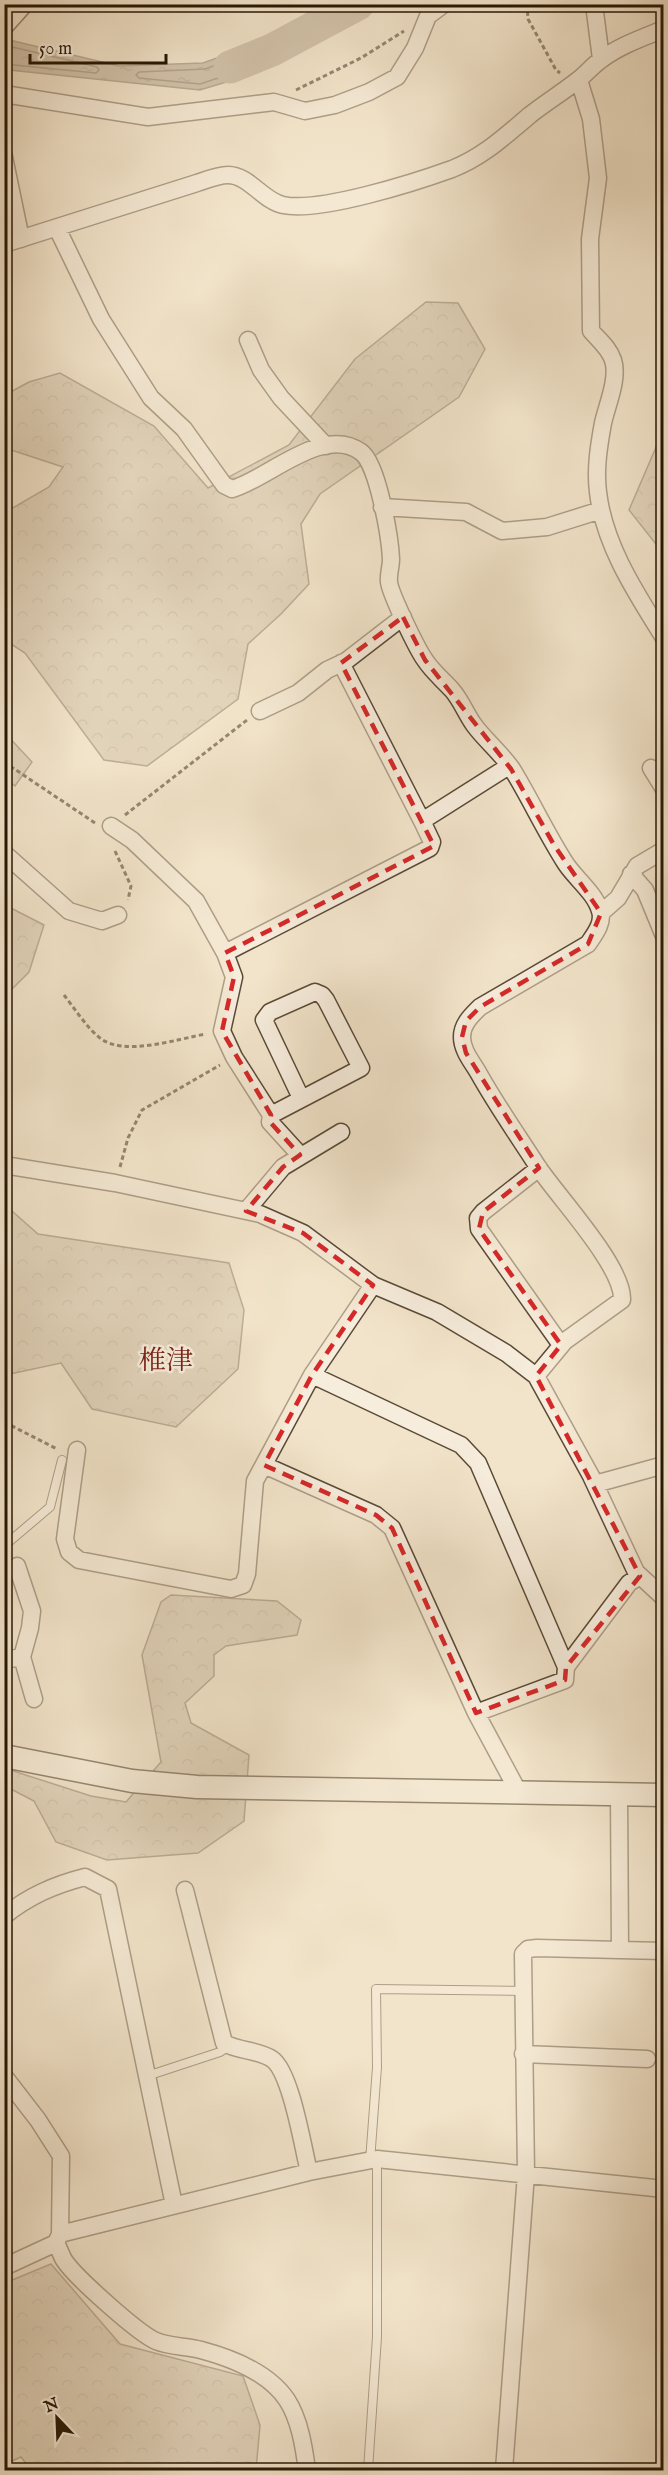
<svg xmlns="http://www.w3.org/2000/svg" width="668" height="2475" viewBox="0 0 668 2475" font-family="'IM FELL English','Noto Serif JP',serif">
<defs>
<pattern id="forest-crowns" width="20" height="18" patternUnits="userSpaceOnUse" patternTransform="scale(1.5)"><rect width="20" height="18" fill="#cfc1a9"/><path d="M2 6a3 3 0 1 1 6 0M12 15a3 3 0 1 1 6 0" fill="none" stroke="#b2a590"/></pattern>
<pattern id="water-ripples" width="26" height="14" patternUnits="userSpaceOnUse" patternTransform="scale(1.5)"><rect width="26" height="14" fill="#ad9e87"/><path d="M2 4q2-2 4 0t4 0M15 11q2-2 4 0t4 0" fill="none" stroke="#8d806c"/></pattern>
</defs>
<rect width="100%" height="100%" fill="#f2e4cb"/>
<filter id="stains"><feTurbulence type="fractalNoise" baseFrequency=".00333" numOctaves="4"/><feColorMatrix values="0 0 0 0 .2 0 0 0 0 .09 0 0 0 0 .02 0 0 0 .5 -.17"/></filter>
<radialGradient id="worn" r=".72"><stop offset=".6" stop-color="#630" stop-opacity="0"/><stop offset="1" stop-color="#630" stop-opacity=".3"/></radialGradient>
<path fill="url(#forest-crowns)" stroke="#7b6c56" stroke-width="1.5" d="M426,302L458,303L485,349L459,397L320,494L301,524L309,584L281,614L248,644L238,699L147,766L104,760L25,653L5,640L4,513L49,487L63,467L5,448V395L29,382L60,373L154,426L208,488L289,445L355,359Z
M663,431V553L629,510Z
M4,732L32,762L15,786L5,778Z
M5,905L44,925L29,972L5,996Z
M4,1204L38,1234L229,1263L244,1310L238,1369L176,1427L92,1409L61,1363L5,1375Z
M171,1595L277,1601L301,1620L297,1635L226,1646L214,1655V1676L185,1703L191,1723L249,1755L244,1821L198,1853L107,1860L56,1842L34,1801L5,1786L4,1768L91,1796L126,1802L161,1762L142,1655L161,1602Z
M51,2264L120,2344L243,2376L260,2425L256,2470H31L21,2457L5,2464V2283Z"/>
<path fill="url(#water-ripples)" stroke="#776853" stroke-width="1.5" d="M5,39L119,66L203,63L267,40L276,64L256,73L200,90L9,70L5,69Z"/>
<g fill="none" stroke-linecap="round" stroke-linejoin="round">
<path stroke="#6a5a46" stroke-width="1.5" d="M4,45L97,67L99,70L96,73L4,64
M261,49L264,50L267,58L266,62L200,84L139,78L136,75L139,72L205,69Z"/>
<path stroke="#ad9e87" stroke-width="33" d="M230,67L272,50L358,4"/>
<g stroke="#5a4a36" stroke-width="10">
<path id="lane" d="M122,4H152
M4,1546L50,1507L62,1460
M147,2076L220,2052L229,2046
M370,2161L377,2067L376,1989L523,1991
M368,2470L377,2337V2159"/>
</g>
<g stroke="#5a4a36" stroke-width="19">
<path id="street" d="M594,4L601,59
M579,80L591,119L598,178L590,239L591,331C599,340 609,348 613,360C619,378 607,405 603,423C599,445 595,469 598,492C604,545 636,593 664,638
M4,94L148,117L274,102L305,111L335,105L369,92L397,77L415,48L428,16L444,4
M4,157L21,239
M57,228L101,319L151,398L184,429L224,485L232,489C268,479 323,424 361,452C378,464 390,538 391,559C391,567 388,575 389,582C390,593 417,649 425,660C432,671 443,680 452,690C461,700 466,714 474,725C485,740 501,753 512,769C531,800 546,833 566,864C576,879 595,893 600,911C604,923 594,935 588,944L480,1007C471,1016 462,1024 462,1037C462,1051 473,1063 479,1074C497,1106 518,1136 538,1167C558,1197 624,1267 622,1300L565,1341L536,1376
M4,244L197,183C206,180 218,175 228,175C249,175 263,201 283,205C319,213 416,182 452,169C483,157 505,136 530,115C545,103 563,92 578,80C586,74 593,65 602,59C621,45 642,38 664,29
M248,340L261,370L281,398L326,446
M382,507L466,512L502,531L547,527L601,510
M260,711L298,693L327,670L346,661L403,617
M651,768L664,789
M422,821L509,766
M111,826L132,840L196,901L225,953L234,977L222,1031L234,1057L271,1115
M4,853L69,911L102,921L118,915
M631,874L645,890L664,936
M601,913L618,898L637,866L664,850
M225,953L430,848L432,842L423,823L341,663
M300,1155L270,1122L271,1115L361,1068L326,1000L322,995L315,992L270,1012L264,1020L301,1098
M4,1165L115,1183L260,1214L303,1233L373,1285L437,1312L506,1353L536,1376L591,1476L636,1572L664,1598
M539,1168L483,1212L478,1218L479,1229L561,1345
M246,1211L283,1167L341,1132
M312,1375L461,1445L478,1463L566,1667L565,1680L476,1713
M77,1450L65,1539L69,1552L79,1560L231,1589L243,1585L247,1574L255,1481L312,1375L373,1285
M264,1465L376,1515L392,1528L476,1713L518,1791
M595,1484L664,1465
M17,1566L32,1611L30,1628L22,1657L34,1699
M4,1660L22,1657
M566,1667L629,1583L640,1576
M185,1890L224,2043C238,2051 259,2050 272,2059C291,2072 303,2148 309,2172
M4,1916C29,1896 54,1885 85,1877L108,1889L174,2205
M620,1950L664,1951
M523,2054L647,2059
M4,2076L38,2120L61,2156L60,2234L56,2243C59,2248 61,2255 64,2260C75,2277 139,2334 156,2341C170,2347 187,2346 201,2350C231,2358 269,2373 287,2400C300,2420 304,2448 307,2470
M60,2234L309,2172L377,2159L664,2189
M4,2267L56,2243
M504,2470L526,2174L523,1954L528,1949L537,1948L620,1950L619,1794"/>
</g>
<g stroke="#271704" stroke-width="25">
<path id="secondary" d="M4,23L21,4
M4,1756L132,1781L197,1787L664,1795"/>
</g>
<path stroke="#271704" stroke-width="3" stroke-dasharray="4.5 3" stroke-linecap="butt" d="M527,4L528,19L556,70L560,73
M296,90L361,58L404,31
M4,762L95,823
M125,815L247,720
M115,851L131,886L128,900
M64,995C75,1009 87,1028 100,1038C124,1057 177,1039 206,1034
M120,1167L128,1138L142,1110L220,1065
M4,1426L10,1425L57,1449"/>
<use href="#lane" stroke="#f7eddd" stroke-width="8"/>
<use href="#street" stroke="#f7eddd" stroke-width="16"/>
<use href="#secondary" stroke="#f7eddd" stroke-width="22"/>
</g>
<path d="M0 0H668V2475H0ZM403,617L425,660L511,769L554,845L601,913L588,944L480,1007L466,1021L462,1037L466,1053L539,1168L483,1212L479,1229L561,1345L536,1376L640,1576L566,1667L565,1680L476,1713L392,1528L376,1515L264,1465L312,1375L373,1285L303,1233L246,1211L283,1167L300,1155L270,1122L271,1115L222,1031L234,977L225,953L434,846L341,663Z" fill="#f2e4cb" fill-opacity=".55" fill-rule="evenodd"/>
<path fill="none" stroke="#d62828" stroke-width="4.5" stroke-dasharray="12 8" stroke-linejoin="round" d="M403,617L425,660L511,769L554,845L601,913L588,944L480,1007L466,1021L462,1037L466,1053L539,1168L483,1212L479,1229L561,1345L536,1376L640,1576L566,1667L565,1680L476,1713L392,1528L376,1515L264,1465L312,1375L373,1285L303,1233L246,1211L283,1167L300,1155L270,1122L271,1115L222,1031L234,977L225,953L434,846L341,663Z"/>
<g text-anchor="middle" dominant-baseline="central" stroke-width="5" stroke-linejoin="round" paint-order="stroke">
<g font-size="27" fill="#7a1f14" stroke="#f7eddd">
<text x="166" y="1362">椎津</text>
</g>
</g>
<rect width="668" height="2475" fill="none" stroke="#f2e4cb" stroke-width="24"/>
<rect x="6" y="6" width="656" height="2463" fill="none" stroke="#271704" stroke-width="3"/>
<rect x="12" y="12" width="644" height="2451" fill="none" stroke="#271704" stroke-width="1.5"/>
<g transform="translate(57 2418) rotate(337)" stroke="#f7eddd" stroke-width="4.5" paint-order="stroke">
<path d="M0-4.5L10 22L0 15L-10 22Z" fill="#271704"/>
<text y="-9" font-size="16" font-weight="bold" text-anchor="middle" fill="#271704">N</text>
</g>
<path d="M30 54v9h136v-9" fill="none" stroke="#271704" stroke-width="3"/>
<text x="39" y="54" font-size="18" fill="#271704" stroke="#f7eddd" stroke-width="4.5" paint-order="stroke">50 m</text>
<rect width="100%" height="100%" filter="url(#stains)"/>
<rect width="100%" height="100%" fill="url(#worn)"/>
</svg>
